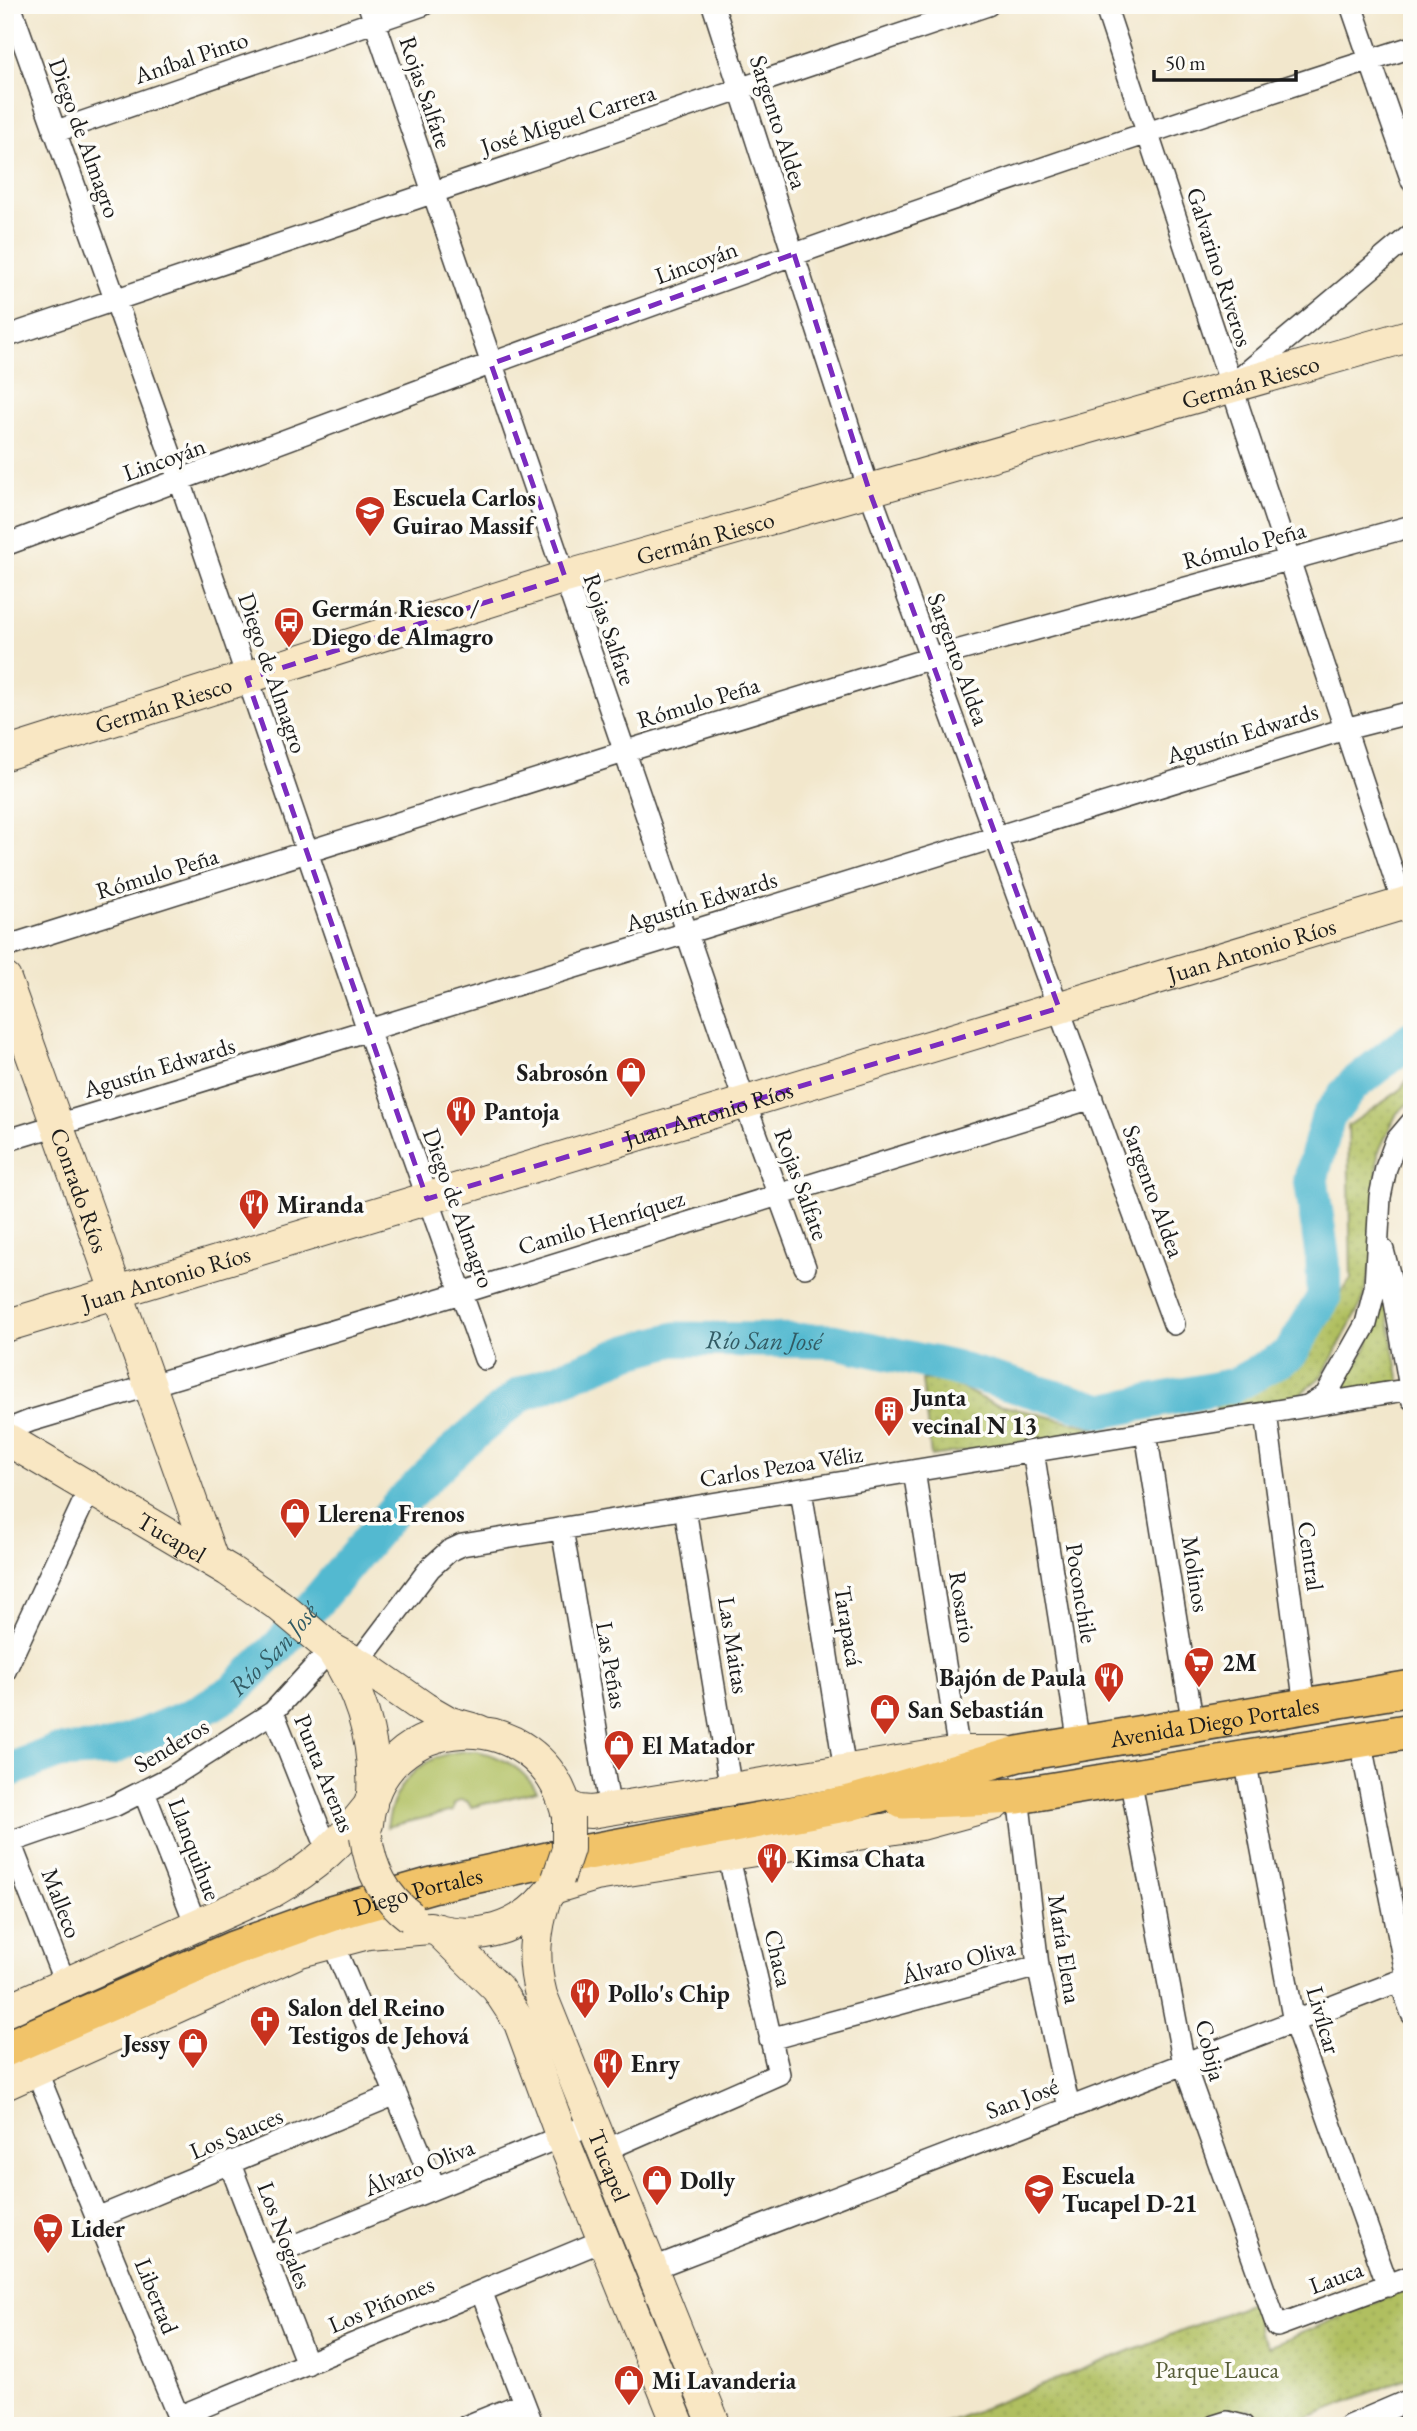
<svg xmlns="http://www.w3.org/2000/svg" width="1417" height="2431" viewBox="0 0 1417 2431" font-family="'EB Garamond',serif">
<defs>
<pattern id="park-dots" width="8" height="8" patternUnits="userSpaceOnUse" patternTransform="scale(1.75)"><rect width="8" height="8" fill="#b0bf61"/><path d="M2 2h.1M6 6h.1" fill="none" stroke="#97a454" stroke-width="1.8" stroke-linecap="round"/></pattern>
</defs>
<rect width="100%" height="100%" fill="#fdfcf7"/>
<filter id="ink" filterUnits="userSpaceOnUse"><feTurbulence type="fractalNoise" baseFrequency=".0143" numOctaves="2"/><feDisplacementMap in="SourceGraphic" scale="14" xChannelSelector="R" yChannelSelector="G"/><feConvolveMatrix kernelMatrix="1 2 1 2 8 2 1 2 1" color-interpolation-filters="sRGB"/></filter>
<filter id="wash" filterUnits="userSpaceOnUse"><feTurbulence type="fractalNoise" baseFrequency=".00686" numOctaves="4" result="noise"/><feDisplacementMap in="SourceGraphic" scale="28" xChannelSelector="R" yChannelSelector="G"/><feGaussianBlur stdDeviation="1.57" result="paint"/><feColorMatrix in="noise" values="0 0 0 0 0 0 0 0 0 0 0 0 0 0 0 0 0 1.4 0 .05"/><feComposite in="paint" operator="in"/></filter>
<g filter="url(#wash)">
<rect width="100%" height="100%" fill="#f2e7cc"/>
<path fill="#b0bf61" stroke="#666e3e" stroke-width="2" d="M477,1751C503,1757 523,1768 537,1791L471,1807L467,1801L460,1800L454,1804L453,1811L387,1827C394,1779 427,1749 477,1751Z"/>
<path fill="url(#park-dots)" stroke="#666e3e" stroke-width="2" d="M1412,1074V1100L1397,1113L1378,1153L1373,1256L1362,1303L1323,1375L1299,1395L1217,1411L1214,1400L1262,1383L1300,1348L1351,1279L1348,1126L1399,1091Z
M1385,1299L1400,1383L1342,1392L1343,1385L1366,1349Z
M922,1380H946L991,1403L1097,1428L1046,1439L931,1456Z
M1412,2287V2376L1291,2424L1257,2426L1250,2409L1207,2426H938L1254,2302L1259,2332L1268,2347Z"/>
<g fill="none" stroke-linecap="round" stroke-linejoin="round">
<path stroke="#52b9d0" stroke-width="35" id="s1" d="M5,1772L56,1752L109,1749L195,1714L233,1691L280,1645L399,1504L460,1445L520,1395L628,1352L675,1339L833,1341L954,1368L1103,1411L1235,1385L1290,1354L1324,1297L1323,1261L1311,1179L1328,1117L1353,1085L1412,1038"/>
</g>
</g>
<g filter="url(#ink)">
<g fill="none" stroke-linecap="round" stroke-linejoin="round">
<g stroke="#3c3a36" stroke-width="24">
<path id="street" d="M10,5L180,481L368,1030L485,1359
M369,5L745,1103L805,1267
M713,5L869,490L1174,1324
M1105,5L1403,903
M1351,5L1412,181
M54,132L423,5
M5,337L988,5
M1239,379L1412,234
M5,545C167,486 328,424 490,364C795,252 1102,145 1412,47
M5,947L643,746L931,658L1412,526
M5,1141L686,933L1345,729L1412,712
M1383,1250L1392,1285L1412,1399
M1309,1405L1326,1395L1366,1324L1375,1288L1380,1197L1386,1168L1396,1141L1412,1122
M1266,1413L1305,1706
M5,1431L30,1421L461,1293L1092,1098
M1146,1433L1193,1725
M1033,1451L1079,1744
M914,1471L959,1752
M801,1490L845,1771
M685,1509L731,1790
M562,1529L610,1810
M358,1663L430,1568L449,1551L462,1545L1411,1389
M5,1671L90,1488
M273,1712L329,1853
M1360,1739L1407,1978
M1245,1759L1294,2022L1388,2286
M1130,1778L1184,2064L1277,2326L1412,2276
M144,1792L196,1925
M1018,1796L1038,1966L1069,2108
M332,1941L435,2188
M1400,1981L1412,2014
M65,1983L10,1842L114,1806L171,1777L273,1712L331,1649
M770,2039L1038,1966
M36,2070L182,2426
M603,2151L779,2074L728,1854
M230,2164L307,2364
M97,2218L396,2094
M266,2257L592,2124
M651,2269L1412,1976
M481,2291L533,2426
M178,2417L604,2240
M467,2426L524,2403
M1214,2426L1227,2422L1243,2426
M1349,2426L1412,2399"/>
</g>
<g stroke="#3c3a36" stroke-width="34">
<g id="secondary">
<path id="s2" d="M5,754L565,577L1412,335"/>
<path id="s3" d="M5,979L212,1560"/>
<path id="s4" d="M5,1326L1412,901"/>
<path id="s5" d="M5,1438L228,1570L280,1606L331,1649L368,1669L424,1708L450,1723L479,1731"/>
<path d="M332,1650C362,1694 376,1741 373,1795"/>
<path d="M566,1806L579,1811L591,1812L959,1752H1006"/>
<path d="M367,1824C376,1708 543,1697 568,1817"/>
<path d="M553,1888L596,1875L921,1824L994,1804"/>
<path id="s6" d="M545,1898C534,1932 532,1961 541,1995L715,2426"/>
<path d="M434,1929C476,1941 520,1930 548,1894"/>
<path d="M438,1930L497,1988L520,2023L562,2137L679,2426"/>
<path d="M5,2011L273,1891C316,1867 341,1842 371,1804"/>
<path d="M5,2084L300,1951L368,1933L430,1928"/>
</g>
</g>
<g stroke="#3c3a36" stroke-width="38">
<g id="primary">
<path d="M903,1801L1018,1796L1412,1731"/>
<path id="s7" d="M5,2049L233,1949L334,1913L432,1885L561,1857L850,1803L1018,1754L1412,1688"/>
</g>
</g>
<use href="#street" stroke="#fff" stroke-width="21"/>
<use href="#secondary" stroke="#f9e7c3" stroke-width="32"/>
<use href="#primary" stroke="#f1c369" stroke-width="35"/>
<g stroke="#3c3a36" stroke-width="34" stroke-linecap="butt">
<path id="secondary-bridge" d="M366,1836C370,1870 384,1897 411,1917
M558,1879L568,1849V1817"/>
</g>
<use href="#secondary-bridge" stroke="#f9e7c3" stroke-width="32"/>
</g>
</g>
<path fill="none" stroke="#7b2cbf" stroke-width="5" stroke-dasharray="14 9" stroke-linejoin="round" d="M794,254L869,490L1059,1008L427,1199L247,679L565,577L491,364Z"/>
<defs>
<g id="school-pin" transform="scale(1.575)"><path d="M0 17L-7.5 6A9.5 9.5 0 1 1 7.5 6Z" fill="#c8321e" stroke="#fdfcf7"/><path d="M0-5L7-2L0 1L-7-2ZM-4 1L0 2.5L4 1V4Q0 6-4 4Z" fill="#fff"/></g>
<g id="bus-pin" transform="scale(1.575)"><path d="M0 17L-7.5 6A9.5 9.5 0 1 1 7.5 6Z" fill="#c8321e" stroke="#fdfcf7"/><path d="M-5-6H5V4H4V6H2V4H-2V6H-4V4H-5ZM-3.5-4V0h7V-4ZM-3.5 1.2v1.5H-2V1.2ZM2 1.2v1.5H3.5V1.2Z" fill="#fff"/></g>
<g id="shop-pin" transform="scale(1.575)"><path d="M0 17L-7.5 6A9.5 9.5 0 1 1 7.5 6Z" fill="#c8321e" stroke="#fdfcf7"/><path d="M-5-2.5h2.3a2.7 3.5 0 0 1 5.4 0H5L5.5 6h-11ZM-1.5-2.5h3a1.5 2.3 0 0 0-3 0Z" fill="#fff"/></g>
<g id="restaurant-pin" transform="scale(1.575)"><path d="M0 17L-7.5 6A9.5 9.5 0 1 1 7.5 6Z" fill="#c8321e" stroke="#fdfcf7"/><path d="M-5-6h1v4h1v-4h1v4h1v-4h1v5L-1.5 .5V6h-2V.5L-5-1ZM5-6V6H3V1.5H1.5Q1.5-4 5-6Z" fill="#fff"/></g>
<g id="building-pin" transform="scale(1.575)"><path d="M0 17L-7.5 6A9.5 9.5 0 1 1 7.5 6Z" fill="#c8321e" stroke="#fdfcf7"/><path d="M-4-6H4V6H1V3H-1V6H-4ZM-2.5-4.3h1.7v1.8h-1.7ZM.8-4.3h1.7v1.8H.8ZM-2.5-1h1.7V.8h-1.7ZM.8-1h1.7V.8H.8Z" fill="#fff"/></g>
<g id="supermarket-pin" transform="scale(1.575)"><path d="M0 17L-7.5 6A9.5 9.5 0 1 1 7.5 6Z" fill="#c8321e" stroke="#fdfcf7"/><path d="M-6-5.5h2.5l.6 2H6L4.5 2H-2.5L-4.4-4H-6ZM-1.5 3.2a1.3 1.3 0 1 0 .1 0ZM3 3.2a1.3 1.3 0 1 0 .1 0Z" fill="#fff"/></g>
<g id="church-pin" transform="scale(1.575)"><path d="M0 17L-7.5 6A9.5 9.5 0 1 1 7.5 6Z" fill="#c8321e" stroke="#fdfcf7"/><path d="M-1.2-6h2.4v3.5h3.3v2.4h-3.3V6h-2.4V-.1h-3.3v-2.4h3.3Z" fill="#fff"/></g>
</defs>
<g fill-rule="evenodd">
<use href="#school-pin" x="370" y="511"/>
<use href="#bus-pin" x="289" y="622"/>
<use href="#shop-pin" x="631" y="1072"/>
<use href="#restaurant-pin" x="461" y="1111"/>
<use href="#restaurant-pin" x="254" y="1204"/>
<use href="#building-pin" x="889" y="1411"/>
<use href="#shop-pin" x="295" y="1513"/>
<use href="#supermarket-pin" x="1199" y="1662"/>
<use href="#restaurant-pin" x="1109" y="1677"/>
<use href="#shop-pin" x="885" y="1709"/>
<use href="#shop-pin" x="619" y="1745"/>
<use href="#restaurant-pin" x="772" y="1858"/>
<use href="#restaurant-pin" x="585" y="1993"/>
<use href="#church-pin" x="265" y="2021"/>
<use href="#shop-pin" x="193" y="2043"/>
<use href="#restaurant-pin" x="608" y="2063"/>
<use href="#shop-pin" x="657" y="2180"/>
<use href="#school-pin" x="1039" y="2189"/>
<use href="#supermarket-pin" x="48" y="2228"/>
<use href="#shop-pin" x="629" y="2380"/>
</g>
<g text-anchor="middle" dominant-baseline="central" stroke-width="7" stroke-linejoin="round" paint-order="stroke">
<g font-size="24" fill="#1c1c1c" stroke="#fdfcf7">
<text transform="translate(191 57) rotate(-19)">Aníbal Pinto</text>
<text transform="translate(426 92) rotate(71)">Rojas Salfate</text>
<text transform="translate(568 119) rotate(-18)">José Miguel Carrera</text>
<text transform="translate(779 122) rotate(72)">Sargento Aldea</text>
<text transform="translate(85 138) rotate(70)">Diego de Almagro</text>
<text transform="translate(696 262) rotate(-20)">Lincoyán</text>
<text transform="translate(1220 267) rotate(72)">Galvarino Riveros</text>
<text stroke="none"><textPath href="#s2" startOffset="1300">Germán Riesco</textPath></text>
<text transform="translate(164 459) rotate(-20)">Lincoyán</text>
<text stroke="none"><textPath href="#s2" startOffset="733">Germán Riesco</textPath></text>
<text transform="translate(1244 545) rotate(-15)">Rómulo Peña</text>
<text transform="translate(610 629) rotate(71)">Rojas Salfate</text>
<text transform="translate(959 659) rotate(70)">Sargento Aldea</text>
<text transform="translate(273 673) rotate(71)">Diego de Almagro</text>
<text transform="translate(698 702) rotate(-17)">Rómulo Peña</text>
<text stroke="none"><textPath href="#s2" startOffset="166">Germán Riesco</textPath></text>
<text transform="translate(1242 733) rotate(-17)">Agustín Edwards</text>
<text transform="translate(157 873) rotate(-17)">Rómulo Peña</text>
<text transform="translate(701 901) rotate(-17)">Agustín Edwards</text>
<text stroke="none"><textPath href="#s4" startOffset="1302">Juan Antonio Ríos</textPath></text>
<text transform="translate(159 1067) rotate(-17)">Agustín Edwards</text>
<text stroke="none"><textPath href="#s4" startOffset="735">Juan Antonio Ríos</textPath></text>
<text transform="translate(802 1184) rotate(70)">Rojas Salfate</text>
<text stroke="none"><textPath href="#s3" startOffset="224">Conrado Ríos</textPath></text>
<text transform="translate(1154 1191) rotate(70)">Sargento Aldea</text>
<text transform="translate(459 1208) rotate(70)">Diego de Almagro</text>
<text transform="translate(601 1222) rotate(-17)">Camilo Henríquez</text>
<text stroke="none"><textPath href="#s4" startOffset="168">Juan Antonio Ríos</textPath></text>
<text transform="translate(781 1466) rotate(-9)">Carlos Pezoa Véliz</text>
<text stroke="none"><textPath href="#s5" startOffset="194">Tucapel</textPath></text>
<text transform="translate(1311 1556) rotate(82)">Central</text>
<text transform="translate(1196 1574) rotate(81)">Molinos</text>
<text transform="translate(1082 1593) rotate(81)">Poconchile</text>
<text transform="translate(963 1607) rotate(81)">Rosario</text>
<text transform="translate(849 1626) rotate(81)">Tarapacá</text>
<text transform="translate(734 1645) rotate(81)">Las Maitas</text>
<text transform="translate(612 1665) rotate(80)">Las Peñas</text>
<text stroke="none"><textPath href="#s7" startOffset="1258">Avenida Diego Portales</textPath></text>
<text transform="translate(171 1745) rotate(-31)">Senderos</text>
<text transform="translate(325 1773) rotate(68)">Punta Arenas</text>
<text transform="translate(195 1849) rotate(69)">Llanquihue</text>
<text stroke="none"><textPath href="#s7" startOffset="443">Diego Portales</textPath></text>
<text transform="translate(62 1903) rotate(69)">Malleco</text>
<text transform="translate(1065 1949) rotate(81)">María Elena</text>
<text transform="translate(779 1958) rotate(77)">Chaca</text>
<text transform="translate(958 1961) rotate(-15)">Álvaro Oliva</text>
<text transform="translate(1324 2020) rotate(74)">Livílcar</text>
<text transform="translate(1211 2050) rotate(76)">Cobija</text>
<text transform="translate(1022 2098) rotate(-21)">San José</text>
<text transform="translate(236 2133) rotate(-23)">Los Sauces</text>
<text stroke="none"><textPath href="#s6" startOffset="282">Tucapel</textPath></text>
<text transform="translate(419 2167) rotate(-22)">Álvaro Oliva</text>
<text transform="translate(285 2235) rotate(69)">Los Nogales</text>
<text transform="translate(1336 2277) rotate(-20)">Lauca</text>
<text transform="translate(157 2296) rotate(68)">Libertad</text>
<text transform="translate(381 2304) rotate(-23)">Los Piñones</text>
</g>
<g font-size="24" font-weight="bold" fill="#1c1c1c" stroke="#fdfcf7" text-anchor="start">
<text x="393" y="497">Escuela Carlos<tspan x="393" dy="28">Guirao Massif</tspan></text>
<text x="312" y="608">Germán Riesco /<tspan x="312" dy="28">Diego de Almagro</tspan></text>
<text x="608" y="1072" text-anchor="end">Sabrosón</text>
<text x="484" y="1111">Pantoja</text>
<text x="277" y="1204">Miranda</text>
<text x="912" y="1397">Junta<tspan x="912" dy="28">vecinal N 13</tspan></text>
<text x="318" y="1513">Llerena Frenos</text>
<text x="1222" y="1662">2M</text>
<text x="1086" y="1677" text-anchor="end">Bajón de Paula</text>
<text x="908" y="1709">San Sebastián</text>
<text x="642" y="1745">El Matador</text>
<text x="795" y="1858">Kimsa Chata</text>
<text x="608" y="1993">Pollo's Chip</text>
<text x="288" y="2007">Salon del Reino<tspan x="288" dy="28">Testigos de Jehová</tspan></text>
<text x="170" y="2043" text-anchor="end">Jessy</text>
<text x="631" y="2063">Enry</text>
<text x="1062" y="2175">Escuela<tspan x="1062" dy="28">Tucapel D-21</tspan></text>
<text x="680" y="2180">Dolly</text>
<text x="71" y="2228">Lider</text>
<text x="652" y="2380">Mi Lavanderia</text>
</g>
<g font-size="24" fill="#575d38" stroke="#fdfcf7">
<text x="1217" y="2369">Parque Lauca</text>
</g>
<g font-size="26" font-style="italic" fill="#325b64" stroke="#fdfcf7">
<text stroke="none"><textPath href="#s1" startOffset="912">Río San José</textPath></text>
<text stroke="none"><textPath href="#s1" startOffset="303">Río San José</textPath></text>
</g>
</g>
<rect width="1417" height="2431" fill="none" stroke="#fdfcf7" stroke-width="28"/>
<path d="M1154 70v10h142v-10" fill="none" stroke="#1c1c1c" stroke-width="3.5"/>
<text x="1165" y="70" font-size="21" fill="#1c1c1c" stroke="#fdfcf7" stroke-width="5" paint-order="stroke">50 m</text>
</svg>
